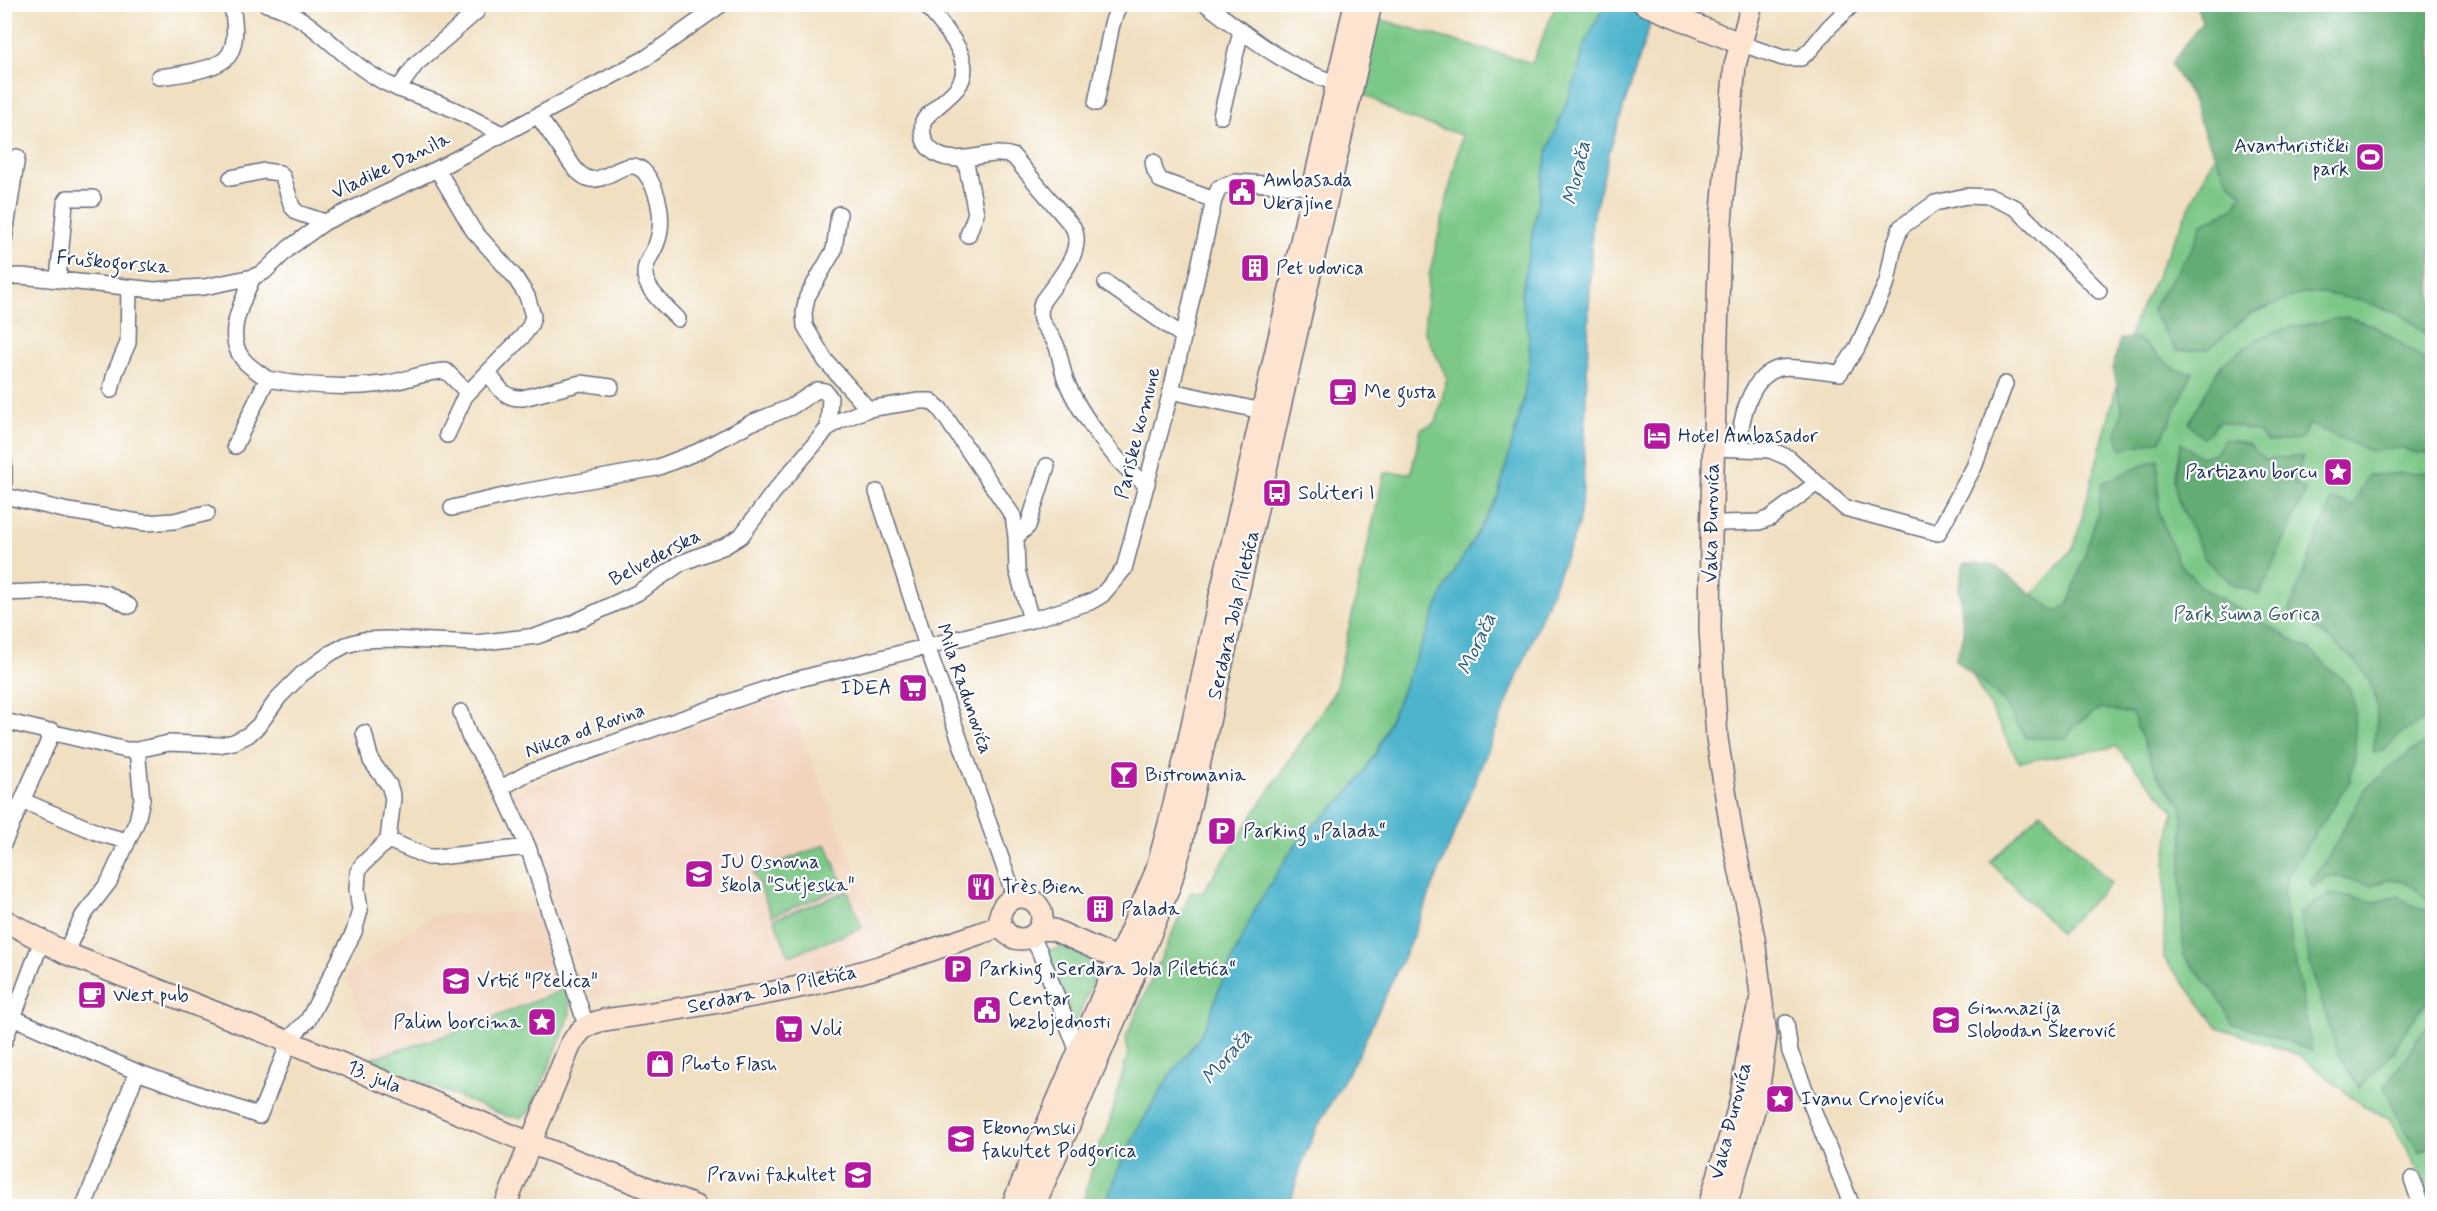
<svg xmlns="http://www.w3.org/2000/svg" width="2437" height="1211" viewBox="0 0 2437 1211" font-family="Mynerve,sans-serif">
<rect width="100%" height="100%" fill="#fff"/>
<filter id="ink" filterUnits="userSpaceOnUse"><feTurbulence type="fractalNoise" baseFrequency=".0167" numOctaves="2"/><feDisplacementMap in="SourceGraphic" scale="12" xChannelSelector="R" yChannelSelector="G"/><feConvolveMatrix kernelMatrix="1 2 1 2 8 2 1 2 1" color-interpolation-filters="sRGB"/></filter>
<filter id="wash" filterUnits="userSpaceOnUse"><feTurbulence type="fractalNoise" baseFrequency=".008" numOctaves="4" result="noise"/><feDisplacementMap in="SourceGraphic" scale="24" xChannelSelector="R" yChannelSelector="G"/><feGaussianBlur stdDeviation="1.35" result="paint"/><feColorMatrix in="noise" values="0 0 0 0 0 0 0 0 0 0 0 0 0 0 0 0 0 1.4 0 .05"/><feComposite in="paint" operator="in"/></filter>
<g filter="url(#wash)">
<rect width="100%" height="100%" fill="#f0dfc0"/>
<path fill="#f2d4be" d="M784,692L889,952L858,967L593,1000L508,795Z
M534,911L567,988L457,1032L376,1056L346,975L430,916Z"/>
<path fill="#7bc887" stroke="#4b7c72" stroke-width="1.5" d="M1556,5H1605L1584,46L1578,73L1548,150L1521,295L1529,336L1530,359L1523,402L1498,496L1445,589L1377,751L1359,780L1342,800L1315,824L1294,847L1257,905L1219,989L1209,1019L1199,1038L1169,1077L1139,1127L1119,1168L1105,1206H1081C1090,1187 1093,1149 1106,1135L1128,1053L1126,1037L1191,891L1202,893L1335,691L1384,473H1411L1421,429L1436,423L1447,378L1424,330L1429,276L1462,135L1402,116L1350,86L1368,16L1532,63Z
M2432,5V1206L2422,1177L2389,1118L2363,1106L2299,1055L2218,1027L2164,958L2165,864L2173,810L2116,747L2019,762L1969,668L2074,547L2133,325L2273,33Z
M2041,812L2111,883L2060,933L1990,862Z
M826,844L844,887L772,916L754,873Z
M848,891L862,928L789,956L774,919Z
M1061,947L1085,956L1095,970L1093,981L1074,1026L1047,951Z
M567,988L570,1012L567,1024L530,1112L520,1118L506,1116L366,1060L457,1032Z"/>
<path fill="#64ac74" stroke="#406e69" stroke-width="1.5" d="M2196,5H2432V339L2402,315L2366,302L2323,293H2303L2250,314L2209,349L2177,351L2151,310L2193,246L2202,224L2234,208L2242,194L2228,181L2205,135L2190,95L2171,64L2202,22Z
M2347,317L2375,326L2432,365V453H2417L2398,448L2370,451L2309,424L2301,440L2268,442L2255,431L2219,421L2211,431L2203,438L2189,423L2221,365L2244,348L2260,338L2283,329Z
M2120,339C2125,339 2134,338 2139,340C2160,351 2165,373 2193,372L2161,440L2121,449L2117,432L2122,409L2113,367Z
M2224,439L2248,444L2265,460L2303,456L2294,483L2306,490L2260,594L2233,585L2205,559L2178,500L2174,480L2181,443L2201,457L2216,452Z
M2158,459L2159,513L2178,562L2204,589L2310,650L2348,685L2354,703L2355,756L2350,781L2288,874L2283,897L2312,1051L2263,1032L2233,1024L2216,994L2183,955L2181,877L2183,834L2182,805L2158,777L2132,714L2101,708L2076,724L2066,738H2026L2005,703L1955,659L1964,635L1959,585L1964,563L1992,564L2056,612L2069,603L2098,513L2102,483Z
M2432,472V716L2404,731L2383,751L2373,753C2375,734 2380,711 2374,693C2363,656 2318,632 2289,611L2332,499L2353,506L2368,475Z
M2432,740V900H2429L2406,882L2388,880L2371,886L2345,878L2328,876L2313,887L2310,881L2326,861L2365,790L2390,767L2412,751Z
M2330,894L2374,902L2399,896L2413,907L2428,911L2432,914V995L2404,1032L2394,1052L2359,1087L2338,1054L2310,964L2300,913Z
M2432,1018V1146L2420,1153L2394,1112L2390,1095L2384,1088Z"/>
<path fill="#4eb4cc" stroke="#347295" stroke-width="1.5" d="M1605,5H1659L1650,24L1609,153L1592,222L1583,490L1578,526L1413,936L1357,1057L1316,1129L1302,1163L1289,1206H1105L1119,1168L1139,1127L1169,1077L1199,1038L1209,1019L1219,989L1257,905L1294,847L1315,824L1342,800L1359,780L1377,751L1445,589L1498,496L1523,402L1530,359L1529,336L1521,295L1548,150L1578,73L1584,46Z"/>
</g>
<g filter="url(#ink)">
<g fill="none" stroke-linecap="round" stroke-linejoin="round">
<g stroke="#666d80" stroke-width="18">
<path id="street" d="M266,4C310,14 335,52 372,75C396,91 423,96 448,107C467,115 484,125 502,134
M925,4C942,26 979,60 957,88C947,100 933,108 923,121C922,131 922,140 929,148C952,172 986,147 1013,156L1073,227C1086,252 1056,281 1042,302C1035,326 1050,328 1057,347C1061,359 1062,372 1067,383C1079,412 1120,470 1147,484
M1206,4C1248,36 1294,74 1345,85
M1739,43L1783,58H1801L1811,49L1829,27L1853,4
M159,77C176,75 219,70 229,55C238,40 234,21 232,4
M398,89L416,64L476,12L479,4
M1096,103L1112,24L1119,4
M538,116L575,169C579,173 584,178 590,179C608,183 629,152 646,174C660,193 665,223 656,245C651,257 642,266 646,280C650,294 668,308 678,319
M1221,116L1241,31
M965,158L976,213L968,235
M1153,162L1155,171L1160,180L1214,200
M437,169L473,230L514,276L527,296L533,316L530,326L522,337L465,396L447,435
M231,178L264,171L279,173L283,177L292,207L298,213L325,222
M839,214L834,250L807,297L804,313L805,326L825,360L868,409
M4,241L17,157
M4,277L21,276L154,290L204,287L253,277L264,272L289,248L325,222L437,169L646,58L722,4
M58,280L65,203L68,198H93
M1106,283L1183,336
M488,372C498,387 504,399 523,398L581,383L611,387
M267,379C305,386 344,389 383,384C402,382 430,370 446,371L468,393
M111,390L115,373L128,343L129,289
M1171,391L1271,413
M235,446L267,379C259,372 248,367 242,358C224,334 243,300 253,277
M1713,448L1770,450L1789,458L1845,508L1938,533L1974,467L2005,384
M1740,449C1739,422 1749,376 1780,368C1792,365 1827,372 1840,373L1857,348L1887,282L1894,246L1901,227L1935,203L1966,196L1990,197L2016,208L2099,291
M4,463V496
M877,492L927,646L1015,898
M5,496L68,511L146,523L174,521L207,513
M452,508L517,493L656,468L697,452L751,423L791,407L817,390L825,391L830,398L828,428
M1722,523L1759,522L1770,518L1817,483
M1016,537L1028,526L1047,466
M4,593L82,590L107,594L129,606
M461,712L469,736L501,788
M4,721L126,750H137L169,743L219,745L234,742L248,735L259,725L279,697L302,674L331,653L346,645L363,640L388,639L476,643L537,636L571,624L637,593L681,563L725,546L741,536L773,493L828,428L839,421L868,409L919,401H931L940,409L1013,516L1016,537L1017,570L1031,620
M364,733L371,761L389,785L393,798L388,840
M23,801L101,834L127,841
M388,840L428,857H438L528,847
M4,842L53,731
M1031,937L1039,950L1078,1052
M65,953L83,916L109,882L137,821L142,799L137,750
M14,1018L137,1072L259,1116L292,1036L308,1020L354,932L360,910L357,889L358,872L362,865L388,840
M1786,1023L1790,1052L1852,1206
M586,1025L528,847L501,788L528,773L783,683L1031,620L1090,602L1102,595L1124,569L1171,391L1214,200L1219,188L1235,182L1312,187
M4,1042L42,940
M2412,1179L2421,1206
M84,1206L137,1072"/>
</g>
<g stroke="#666d80" stroke-width="24">
<path id="secondary" d="M1644,4L1739,43
M1000 918a21 21 0 1 1 42 0a21 21 0 1 1-42 0Z
M4,920L65,953L302,1047L530,1143L695,1206
M1040,929L1054,930L1130,964
M505,1206L570,1046C579,1030 586,1024 604,1020C681,1009 759,997 835,979C891,965 946,945 1001,926
M1012,1206L1155,874C1183,781 1199,686 1221,592C1266,396 1310,200 1355,4
M1034,1206L1124,999L1170,885L1180,850L1371,4
M1709,1206L1740,1103L1751,1034L1759,1006
M1726,1206L1757,1100L1766,1036L1754,938L1732,835L1717,738L1710,630L1711,538L1720,233L1735,65L1752,4"/>
</g>
<use href="#street" stroke="#fff" stroke-width="15"/>
<use href="#secondary" stroke="#fde4d0" stroke-width="21"/>
</g>
</g>
<defs>
<g id="stadium-square" transform="scale(1.5)"><rect x="-9" y="-9" width="18" height="18" rx="4" fill="#b5179e" stroke="#fff"/><path d="M0-5a6.5 5 0 1 0 0 10a6.5 5 0 1 0 0-10ZM-3.5-1.8h7v3.6h-7Z" fill="#fff"/></g>
<g id="civic-square" transform="scale(1.5)"><rect x="-9" y="-9" width="18" height="18" rx="4" fill="#b5179e" stroke="#fff"/><path d="M-.6-6.5H3V-4.5H.6V-3L4-1V1h2V6H-6V1h2V-1L-.6-3ZM-1.2 2.5V6h2.4V2.5Z" fill="#fff"/></g>
<g id="building-square" transform="scale(1.5)"><rect x="-9" y="-9" width="18" height="18" rx="4" fill="#b5179e" stroke="#fff"/><path d="M-4-6H4V6H1V3H-1V6H-4ZM-2.5-4.3h1.7v1.8h-1.7ZM.8-4.3h1.7v1.8H.8ZM-2.5-1h1.7V.8h-1.7ZM.8-1h1.7V.8H.8Z" fill="#fff"/></g>
<g id="cafe-square" transform="scale(1.5)"><rect x="-9" y="-9" width="18" height="18" rx="4" fill="#b5179e" stroke="#fff"/><path d="M-5.5-4.5H6V0H3Q3 3.5 0 3.5H-2.5Q-5.5 3.5-5.5 0ZM3-3.2v2h1.7v-2ZM-6 4.5H4V6H-6Z" fill="#fff"/></g>
<g id="hotel-square" transform="scale(1.5)"><rect x="-9" y="-9" width="18" height="18" rx="4" fill="#b5179e" stroke="#fff"/><path d="M-6-4.5h1.5V1H6V5H4.5V3h-9V5H-6ZM-4 0a1.8 1.8 0 1 1 3.6 0ZM.5 0V-2.5h3Q6-2.5 6 0Z" fill="#fff"/></g>
<g id="sight-square" transform="scale(1.5)"><rect x="-9" y="-9" width="18" height="18" rx="4" fill="#b5179e" stroke="#fff"/><path d="M0-6L1.8-2.2L6-1.7L2.9 1.2L3.7 5.4L0 3.3L-3.7 5.4L-2.9 1.2L-6-1.7L-1.8-2.2Z" fill="#fff"/></g>
<g id="bus-square" transform="scale(1.5)"><rect x="-9" y="-9" width="18" height="18" rx="4" fill="#b5179e" stroke="#fff"/><path d="M-5-6H5V4H4V6H2V4H-2V6H-4V4H-5ZM-3.5-4V0h7V-4ZM-3.5 1.2v1.5H-2V1.2ZM2 1.2v1.5H3.5V1.2Z" fill="#fff"/></g>
<g id="supermarket-square" transform="scale(1.5)"><rect x="-9" y="-9" width="18" height="18" rx="4" fill="#b5179e" stroke="#fff"/><path d="M-6-5.5h2.5l.6 2H6L4.5 2H-2.5L-4.4-4H-6ZM-1.5 3.2a1.3 1.3 0 1 0 .1 0ZM3 3.2a1.3 1.3 0 1 0 .1 0Z" fill="#fff"/></g>
<g id="bar-square" transform="scale(1.5)"><rect x="-9" y="-9" width="18" height="18" rx="4" fill="#b5179e" stroke="#fff"/><path d="M-6-5H6L.8 .8V4.5H3.5V6h-7V4.5H-.8V.8Z" fill="#fff"/></g>
<g id="parking-square" transform="scale(1.5)"><rect x="-9" y="-9" width="18" height="18" rx="4" fill="#b5179e" stroke="#fff"/><path d="M-3.5-5.5H1a3.5 3.5 0 0 1 0 7H-1V5.5H-3.5ZM-1-3.4V-.6H.8a1.4 1.4 0 0 0 0-2.8Z" fill="#fff"/></g>
<g id="school-square" transform="scale(1.5)"><rect x="-9" y="-9" width="18" height="18" rx="4" fill="#b5179e" stroke="#fff"/><path d="M0-5L7-2L0 1L-7-2ZM-4 1L0 2.5L4 1V4Q0 6-4 4Z" fill="#fff"/></g>
<g id="restaurant-square" transform="scale(1.5)"><rect x="-9" y="-9" width="18" height="18" rx="4" fill="#b5179e" stroke="#fff"/><path d="M-5-6h1v4h1v-4h1v4h1v-4h1v5L-1.5 .5V6h-2V.5L-5-1ZM5-6V6H3V1.5H1.5Q1.5-4 5-6Z" fill="#fff"/></g>
<g id="shop-square" transform="scale(1.5)"><rect x="-9" y="-9" width="18" height="18" rx="4" fill="#b5179e" stroke="#fff"/><path d="M-5-2.5h2.3a2.7 3.5 0 0 1 5.4 0H5L5.5 6h-11ZM-1.5-2.5h3a1.5 2.3 0 0 0-3 0Z" fill="#fff"/></g>
<g id="university-square" transform="scale(1.5)"><rect x="-9" y="-9" width="18" height="18" rx="4" fill="#b5179e" stroke="#fff"/><path d="M0-5L7-2L0 1L-7-2ZM-4 1L0 2.5L4 1V4Q0 6-4 4Z" fill="#fff"/></g>
</defs>
<g fill-rule="evenodd">
<use href="#stadium-square" x="2370" y="157"/>
<use href="#civic-square" x="1242" y="192"/>
<use href="#building-square" x="1255" y="268"/>
<use href="#cafe-square" x="1343" y="392"/>
<use href="#hotel-square" x="1657" y="436"/>
<use href="#sight-square" x="2338" y="472"/>
<use href="#bus-square" x="1277" y="493"/>
<use href="#supermarket-square" x="913" y="688"/>
<use href="#bar-square" x="1124" y="775"/>
<use href="#parking-square" x="1222" y="831"/>
<use href="#school-square" x="699" y="874"/>
<use href="#restaurant-square" x="981" y="887"/>
<use href="#building-square" x="1100" y="909"/>
<use href="#parking-square" x="958" y="969"/>
<use href="#school-square" x="456" y="981"/>
<use href="#cafe-square" x="92" y="995"/>
<use href="#civic-square" x="987" y="1010"/>
<use href="#school-square" x="1946" y="1020"/>
<use href="#sight-square" x="542" y="1022"/>
<use href="#supermarket-square" x="789" y="1029"/>
<use href="#shop-square" x="660" y="1064"/>
<use href="#sight-square" x="1780" y="1099"/>
<use href="#university-square" x="961" y="1139"/>
<use href="#university-square" x="858" y="1175"/>
</g>
<g text-anchor="middle" dominant-baseline="central" stroke-width="4.5" stroke-linejoin="round" paint-order="stroke">
<g font-size="20" fill="#1b2f5e" stroke="#fff" text-anchor="start">
<text x="2349" y="146" text-anchor="end">Avanturistički<tspan x="2349" dy="23">park</tspan></text>
<text x="1263" y="180">Ambasada<tspan x="1263" dy="23">Ukrajine</tspan></text>
<text x="1276" y="268">Pet udovica</text>
<text x="1364" y="392">Me gusta</text>
<text x="1678" y="436">Hotel Ambasador</text>
<text x="2317" y="472" text-anchor="end">Partizanu borcu</text>
<text x="1298" y="493">Soliteri I</text>
<text x="892" y="688" text-anchor="end">IDEA</text>
<text x="1145" y="775">Bistromania</text>
<text x="1243" y="831">Parking „Palada“</text>
<text x="720" y="862">JU Osnovna<tspan x="720" dy="23">škola "Sutjeska"</tspan></text>
<text x="1002" y="887">Très Bien</text>
<text x="1121" y="909">Palada</text>
<text x="979" y="969">Parking „Serdara Jola Piletića“</text>
<text x="477" y="981">Vrtić "Pčelica"</text>
<text x="113" y="995">West pub</text>
<text x="1008" y="999">Centar<tspan x="1008" dy="23">bezbjednosti</tspan></text>
<text x="1967" y="1008">Gimnazija<tspan x="1967" dy="23">Slobodan Škerović</tspan></text>
<text x="521" y="1022" text-anchor="end">Palim borcima</text>
<text x="810" y="1029">Voli</text>
<text x="681" y="1064">Photo Flash</text>
<text x="1801" y="1099">Ivanu Crnojeviću</text>
<text x="982" y="1128">Ekonomski<tspan x="982" dy="23">fakultet Podgorica</tspan></text>
<text x="837" y="1175" text-anchor="end">Pravni fakultet</text>
</g>
<g font-size="20" fill="#1b2f5e" stroke="#fff">
<text transform="translate(391 166) rotate(-26)">Vladike Danila</text>
<text transform="translate(113 263) rotate(5)">Fruškogorska</text>
<text transform="translate(1138 433) rotate(-76)">Pariske komune</text>
<text transform="translate(1712 523) rotate(-89)">Vaka Đurovića</text>
<text transform="translate(655 558) rotate(-28)">Belvederska</text>
<text transform="translate(1234 615) rotate(-77)">Serdara Jola Piletića</text>
<text transform="translate(964 689) rotate(71)">Mila Radunovića</text>
<text transform="translate(585 731) rotate(-20)">Nikca od Rovina</text>
<text transform="translate(772 990) rotate(-12)">Serdara Jola Piletića</text>
<text transform="translate(374 1077) rotate(23)">13. jula</text>
<text transform="translate(1731 1121) rotate(-76)">Vaka Đurovića</text>
</g>
<g font-size="20" fill="#385d6a" stroke="#fff">
<text x="2247" y="614">Park šuma Gorica</text>
</g>
<g font-size="21" font-style="italic" fill="#2d5e84" stroke="#fff">
<text transform="translate(1577 173) rotate(-77)">Morača</text>
<text transform="translate(1477 644) rotate(-65)">Morača</text>
<text transform="translate(1227 1057) rotate(-49)">Morača</text>
</g>
</g>
<rect width="2437" height="1211" fill="none" stroke="#fff" stroke-width="24"/>
</svg>
